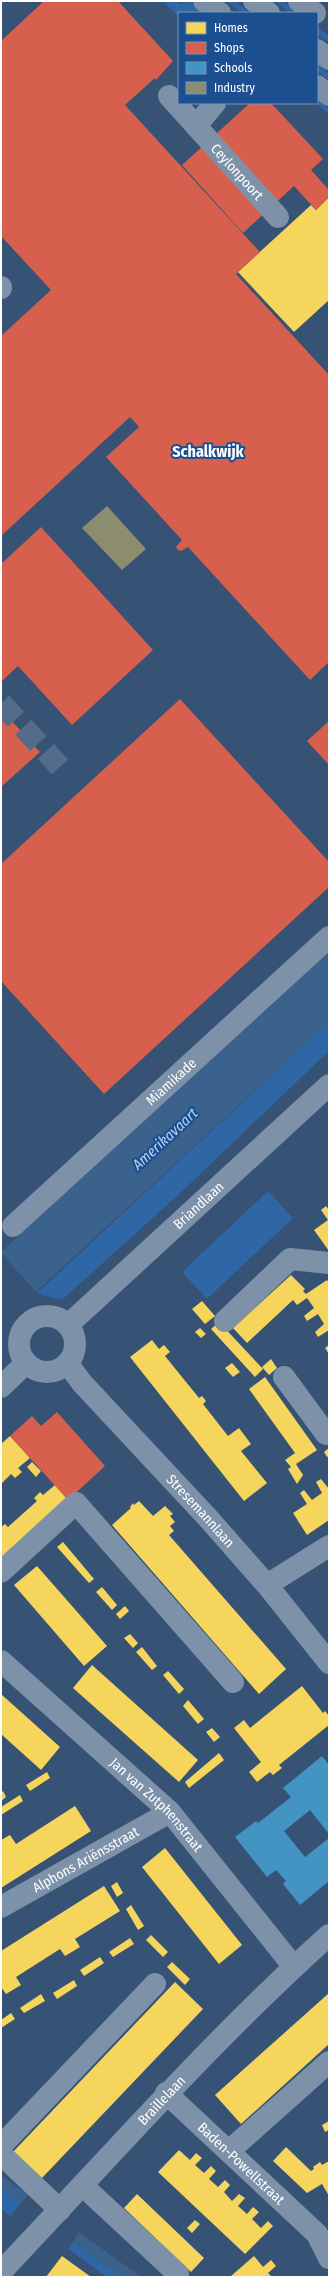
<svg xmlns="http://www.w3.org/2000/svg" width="330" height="2278" viewBox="0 0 330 2278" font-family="'Fira Sans Condensed',sans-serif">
<rect width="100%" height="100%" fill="#365274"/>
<path fill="#2f66a5" d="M163,1H177L180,4L189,1L202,13H179V17Z
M226,1H235L250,13H242Z
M275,1H283L299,13H290Z
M317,27L329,36V43L317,34Z
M317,64L329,74V80L317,71Z
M317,100L329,109V114L315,103H317Z
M329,1022V1051L176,1197L63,1299L53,1298L37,1293Z
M268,1191L293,1218L207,1299L182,1272Z
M1,2188L21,2203L10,2216L1,2209Z
M73,2242L122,2277H107L68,2249Z"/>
<path fill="#3b618d" d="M329,950V1022L1,1324V1252Z
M1,2175L28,2195L21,2203L1,2188Z
M79,2232L141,2277H122L73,2242Z"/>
<path fill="#365274" d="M1,1253L38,1294L1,1326Z"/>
<path fill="#f6d55c" d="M329,197V300L294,332L238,272L311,205L316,210Z
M326,1206L329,1210V1251L314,1230L328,1220L321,1210Z
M291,1275L305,1289L303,1291L306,1294L327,1280L329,1283V1330L318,1337L315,1332L324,1324L318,1314L307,1321L304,1316L314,1308L307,1298L297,1305L293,1300L247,1343L233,1328Z
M202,1301L215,1316L205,1324L192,1309Z
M219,1322L263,1369L255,1377L211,1329Z
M200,1328L206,1334L201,1338L195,1332Z
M152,1340L159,1349L164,1345L170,1352L165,1356L199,1398L202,1396L206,1401L203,1404L228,1436L239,1428L251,1444L241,1451L267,1483L244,1501L130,1357Z
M329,1345V1354L325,1348Z
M271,1359L277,1368L269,1375L262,1367Z
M232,1363L240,1372L233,1377L225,1368Z
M265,1377L317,1450L296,1464L303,1475L297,1484L288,1469L291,1467L285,1460L295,1453L249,1389Z
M10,1436L30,1458L18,1468L22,1472L15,1478L11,1474L1,1484V1444Z
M329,1448V1456L327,1457L324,1452Z
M32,1462L41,1471L36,1477L27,1467Z
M321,1479L329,1489V1520L307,1535L293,1513L307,1504L300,1493L304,1490L312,1500L322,1493L316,1482Z
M55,1485L68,1500L1,1561V1527L5,1524L8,1527L37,1501L34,1498L40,1492L43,1495Z
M139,1501L153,1516L165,1506L173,1514L170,1516L175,1522L170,1526L174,1531L169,1535L286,1669L259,1694L112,1525L131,1508L130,1507L133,1503L134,1505Z
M63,1542L94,1579L89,1583L57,1547Z
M37,1566L107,1646L84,1666L14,1585Z
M102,1587L117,1605L112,1610L96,1592Z
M125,1606L129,1611L120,1619L116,1614Z
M130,1634L138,1643L133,1648L124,1638Z
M142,1647L157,1666L152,1670L136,1652Z
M92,1665L198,1760L179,1782L73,1688Z
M168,1671L184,1689L179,1694L163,1675Z
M302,1686L323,1713L325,1711L329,1716V1725L279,1765L282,1768L273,1775L270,1772L257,1782L249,1772L261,1762L234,1728L244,1720L250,1728Z
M1,1694L60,1747L41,1770L1,1734Z
M188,1700L204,1719L198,1724L183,1706Z
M212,1728L220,1737L214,1742L206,1732Z
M219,1753L224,1760L189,1788L185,1782Z
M47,1772L50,1778L30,1791L26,1785Z
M3,1791L6,1797L1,1801V1793Z
M20,1795L23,1801L1,1815V1807Z
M75,1806L91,1831L1,1888V1840L10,1835L16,1844Z
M165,1848L242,1945L219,1964L142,1867Z
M117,1882L123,1893L117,1897L111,1886Z
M104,1886L120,1911L75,1939L80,1947L65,1956L60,1949L16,1977L21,1985L6,1994L1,1987V1951Z
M131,1905L144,1926L138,1930L126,1909Z
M151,1935L168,1952L163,1957L146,1940Z
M130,1938L134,1944L113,1957L109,1952Z
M100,1957L104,1963L84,1976L80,1970Z
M172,1962L190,1979L185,1985L167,1967Z
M74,1980L77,1986L57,1999L53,1993Z
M175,1982L203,2009L41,2179L12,2153Z
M329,1993V2044L241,2124L215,2095Z
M41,1994L45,2001L24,2013L20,2008Z
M11,2013L15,2019L1,2028V2020Z
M329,2121V2130L325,2132L322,2125Z
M286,2147L311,2171L314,2169L313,2167L320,2162L322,2165L329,2161V2196L322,2184L307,2193L273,2161Z
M179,2150L190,2160L196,2153L202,2158L195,2165L204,2173L211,2166L216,2171L209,2179L218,2187L225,2180L230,2185L224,2192L232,2201L239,2194L245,2198L238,2206L247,2214L253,2207L259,2212L252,2219L261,2228L268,2221L273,2226L245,2254L158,2172Z
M137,2194L204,2258L191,2272L124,2208Z
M195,2220L200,2224L192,2233L187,2228Z
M62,2256L91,2277H46Z
M254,2256L263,2267L271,2260L276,2266L268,2273L272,2277H232L231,2276Z"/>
<path fill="#d6604d" d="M44,1H118L173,61L156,80L155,78L125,105L260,252L236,274L329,375V662L310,680L188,547L181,551L178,550L176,547L182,540L106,457L139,427L130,417L1,536V336L51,290L1,236V41Z
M250,103H271L323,159L311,170L329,190V197L316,210L294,186L243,233L182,165Z
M41,527L153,650L72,725L18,666L1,682V564Z
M180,699L329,862V887L104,1094L1,981V864Z
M1,709L40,752L1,787Z
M329,721V765L307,741Z
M57,1412L105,1466L68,1500L10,1436L32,1416L41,1426Z"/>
<path fill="#4393c3" d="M322,1756L329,1765V1834L310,1810L284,1831L305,1857L329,1838V1881L300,1905L283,1884L286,1881L276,1870L267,1877L235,1837L256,1821L258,1823L291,1797L283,1788Z"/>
<path fill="#8c8c6e" d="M107,506L146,549L122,570L82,528Z"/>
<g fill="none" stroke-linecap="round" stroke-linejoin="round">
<path stroke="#546c89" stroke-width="22" stroke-dasharray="22 11" stroke-linecap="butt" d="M1,703L60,767"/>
<g stroke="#7d92a8" stroke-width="22">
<path d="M254,1L269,13"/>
<path d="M317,50L329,59"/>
<path id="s1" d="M169,96L278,217"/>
<path d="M196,126L215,103"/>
<path d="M1,287V288"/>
<path id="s2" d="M13,1226L329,937"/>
<circle cx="47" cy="1344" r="28"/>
<path d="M225,1321L290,1259L329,1263"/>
<path id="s3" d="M68,1325L329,1085"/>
<path id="s4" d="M68,1364L82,1383L207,1517L267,1585L329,1663"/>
<path d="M284,1377L326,1434L329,1432"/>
<path d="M1,1387L26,1363"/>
<path d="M1,1572L76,1503L233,1682"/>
<path d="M267,1585L329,1546"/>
<path id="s5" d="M1,1661L170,1812L294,1967"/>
<path id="s6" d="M1,1907L170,1812"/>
<path id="s7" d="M166,2093L317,2234L329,2258"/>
<path d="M1,2146L155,1984"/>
<path d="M229,2151L329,2062"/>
<path d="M1,2154L60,2210"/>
<path d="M83,2186L178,2274"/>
<path id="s8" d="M1,2272C109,2158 212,2040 329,1935"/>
</g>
<path stroke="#7d8ea7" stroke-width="22" d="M204,1L220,13
M299,1L315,13
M317,86L329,95"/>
</g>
<g text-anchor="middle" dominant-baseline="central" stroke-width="4" stroke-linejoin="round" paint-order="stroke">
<g font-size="14" fill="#fff" stroke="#1b4f8f">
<text stroke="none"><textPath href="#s1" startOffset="102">Ceylonpoort</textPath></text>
<text stroke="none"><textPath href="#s2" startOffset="214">Miamikade</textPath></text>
<text stroke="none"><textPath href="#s3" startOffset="177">Briandlaan</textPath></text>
<text stroke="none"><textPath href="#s4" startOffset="198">Stresemannlaan</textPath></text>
<text stroke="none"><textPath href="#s5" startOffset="212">Jan van Zutphenstraat</textPath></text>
<text stroke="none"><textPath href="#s6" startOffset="97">Alphons Ariënsstraat</textPath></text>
<text stroke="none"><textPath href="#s8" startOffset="235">Braillelaan</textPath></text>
<text stroke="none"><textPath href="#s7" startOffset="103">Baden-Powellstraat</textPath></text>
</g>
<g font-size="15" font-style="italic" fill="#b5d3f5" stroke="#1b4f8f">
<text transform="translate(165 1139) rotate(-43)">Amerikavaart</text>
</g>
<g font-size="16" font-weight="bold" fill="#fff" stroke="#1b4f8f">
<text x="208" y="451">Schalkwijk</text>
</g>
</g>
<rect width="330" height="2278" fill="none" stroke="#ffffff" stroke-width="4"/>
<rect x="178" y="12" width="140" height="92" fill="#1b4f8f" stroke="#7695bc"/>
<rect x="186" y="22" width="20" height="12" fill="#f6d55c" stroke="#7695bc"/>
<text x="214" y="32" font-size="12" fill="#ffffff">Homes</text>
<rect x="186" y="42" width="20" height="12" fill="#d6604d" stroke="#7695bc"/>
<text x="214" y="52" font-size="12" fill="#ffffff">Shops</text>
<rect x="186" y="62" width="20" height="12" fill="#4393c3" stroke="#7695bc"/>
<text x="214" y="72" font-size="12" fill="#ffffff">Schools</text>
<rect x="186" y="82" width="20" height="12" fill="#8c8c6e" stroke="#7695bc"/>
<text x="214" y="92" font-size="12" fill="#ffffff">Industry</text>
</svg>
